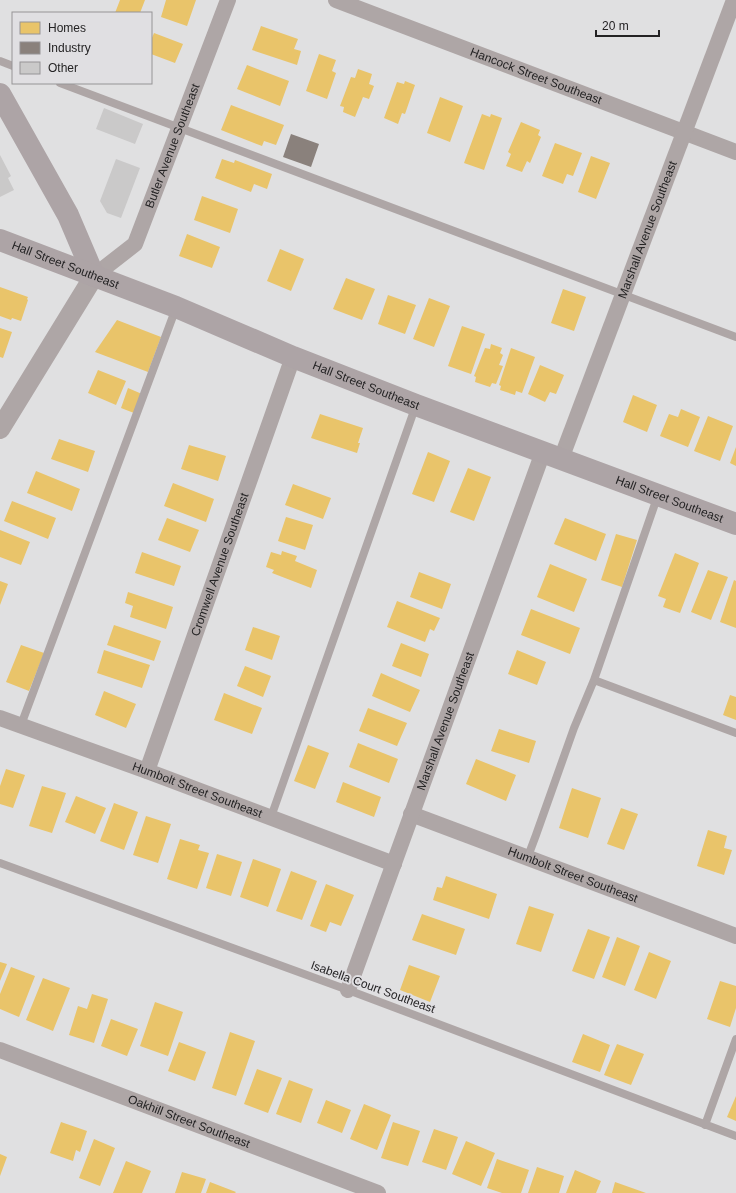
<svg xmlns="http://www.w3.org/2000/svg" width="736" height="1193" viewBox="0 0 736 1193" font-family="Helvetica,sans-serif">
<rect width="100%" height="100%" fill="#e0e0e1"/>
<path fill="#e9c46a" d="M120,0H145L140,13H115Z
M166,0H196L187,26L161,17Z
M261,26L298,39L294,49L301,51L297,65L252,50Z
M154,33L183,44L175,63L151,54V40Z
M319,54L336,60L332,71L336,73L327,99L306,91Z
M247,65L289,81L280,106L237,89Z
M358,69L372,74L369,84L374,86L369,99L363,97L355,117L343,112L344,107L340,106L351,77L355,78Z
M405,81L415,85L405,114L402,113L398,124L384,118L397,82L404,84Z
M440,97L463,106L450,142L427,133Z
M231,105L284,125L276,145L264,141L262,146L221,130Z
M482,114L490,117L491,114L502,118L484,170L464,163Z
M521,122L540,130L538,135L541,137L530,163L527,161L522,172L506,166L511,154L508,152Z
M555,143L582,153L573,176L567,174L563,184L542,176Z
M591,156L610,163L596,199L578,192Z
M222,159L234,163L235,160L272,174L267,189L254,184L251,192L215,178Z
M202,196L238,209L230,233L194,220Z
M187,234L220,247L212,268L179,256Z
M280,249L304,259L291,291L267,281Z
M346,278L375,289L362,320L333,309Z
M0,287L28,297L27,299L28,300L21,321L12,318L11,320L0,316Z
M563,289L586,297L574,331L551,323Z
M388,295L416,305L405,334L378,324Z
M429,298L450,306L434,347L413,339Z
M117,320L161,337L148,372L95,352Z
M462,326L485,334L471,374L448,366Z
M0,328L12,332L3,358L0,357Z
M491,344L502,348L500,353L503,355L499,365L503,366L496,384L492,383L490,387L475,382L476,377L474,376L485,348L490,349Z
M511,348L535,357L522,393L516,391L515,395L500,390L501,386L499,385Z
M540,365L564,375L556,394L550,392L545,402L528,394Z
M98,370L126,381L116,405L88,393Z
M128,388L142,394L134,413L121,408Z
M633,395L657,405L647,432L623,422Z
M681,409L700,417L688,447L660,436L669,414L678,417Z
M320,414L363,428L358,443H360L357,453L311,438Z
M708,416L733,426L720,461L694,451Z
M59,439L95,451L88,472L51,459Z
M189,445L226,456L218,481L181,469Z
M736,447V466L730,463Z
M428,452L450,461L434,502L412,494Z
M468,468L491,477L474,521L450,512Z
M36,471L80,489L72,511L27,493Z
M173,483L214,499L206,522L164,506Z
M293,484L331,498L323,519L285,505Z
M12,501L56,518L48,539L4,521Z
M286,517L313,525L305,550L278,541Z
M167,518L199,530L190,552L158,540Z
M565,518L606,534L596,561L554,544Z
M0,530L30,542L21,565L0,557Z
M616,534L637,540L622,587L601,580Z
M282,551L297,556L295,561L317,570L311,588L272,573L274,570L266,567L271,552L281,555Z
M142,552L181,566L174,586L135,573Z
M675,553L699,563L680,613L663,607L666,599L658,596Z
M550,564L587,579L574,612L537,597Z
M708,570L728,577L711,620L691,612Z
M419,572L451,584L442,609L410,597Z
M734,580L736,581V628L720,622Z
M0,581L8,584L0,605Z
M128,592L173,607L166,629L130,617L133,606L125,603Z
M397,601L440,618L434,631L430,629L425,642L387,627Z
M531,609L580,628L570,654L521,635Z
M114,625L161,641L154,661L107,645Z
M253,627L280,636L272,660L245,650Z
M401,643L429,654L421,677L392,666Z
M21,645L44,653L29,691L6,682Z
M104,650L150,665L142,688L97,673Z
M517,650L546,662L537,685L508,674Z
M245,666L271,676L263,697L237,686Z
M381,673L420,690L410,712L372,696Z
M104,691L136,704L126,728L95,715Z
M224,693L262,708L252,734L214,720Z
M730,695L736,697V720L723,715Z
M368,708L407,723L397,746L359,731Z
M499,729L536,741L529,763L491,751Z
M358,743L398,759L389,783L349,767Z
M308,745L329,753L315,789L294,781Z
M476,759L516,775L506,801L466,784Z
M6,769L25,775L13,808L0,804V786Z
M343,782L381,797L374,817L336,802Z
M42,786L66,793L52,833L29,826Z
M572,788L601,798L588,838L559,828Z
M76,796L106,808L95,834L65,822Z
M114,803L138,812L124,850L100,841Z
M621,808L638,814L624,850L607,844Z
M146,816L171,824L158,863L133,855Z
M708,830L727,836L724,848L732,850L724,875L697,866Z
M180,839L200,845L198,850L209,853L197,889L167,879Z
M217,854L242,862L231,896L206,888Z
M253,859L281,869L268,907L240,897Z
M291,871L317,881L302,920L276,911Z
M446,876L497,894L489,919L433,900L437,887L442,888Z
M326,884L354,895L341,926L330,922L326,932L310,926Z
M529,906L554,914L541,952L516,944Z
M422,914L465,929L456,955L412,940Z
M588,929L610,937L594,979L572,971Z
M617,937L640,946L625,986L602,977Z
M649,952L671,961L656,999L634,990Z
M0,962L7,964L0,981Z
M409,965L440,976L430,1002L400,990Z
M11,967L35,976L19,1017L0,1009V994Z
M43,978L70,988L53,1031L26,1020Z
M720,981L736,986V1008L730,1027L707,1019Z
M92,994L108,999L94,1043L69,1035L78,1006L87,1009Z
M155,1002L183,1012L168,1056L140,1046Z
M111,1019L138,1029L127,1056L101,1046Z
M230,1032L255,1041L236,1096L212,1088Z
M583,1034L610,1045L600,1072L572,1062Z
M179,1042L206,1052L195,1081L168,1071Z
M617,1044L644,1054L631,1085L604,1075Z
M257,1069L282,1078L268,1113L244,1104Z
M289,1080L313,1089L301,1123L276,1114Z
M736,1096V1121L727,1117Z
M326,1100L351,1110L342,1133L317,1123Z
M364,1104L391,1115L377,1150L350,1139Z
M61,1122L87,1131L80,1152L76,1150L73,1161L50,1153Z
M393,1122L420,1131L408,1166L381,1158Z
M434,1129L458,1137L446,1170L422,1162Z
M94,1139L115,1148L100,1186L79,1178Z
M466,1141L495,1153L481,1186L452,1174Z
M0,1154L7,1157L0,1176Z
M497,1159L529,1170L521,1193H502L487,1188Z
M126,1161L151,1171L142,1193H113Z
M537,1167L564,1176L559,1193H528Z
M575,1170L601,1181L596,1193H566Z
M182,1172L206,1179L201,1193H175Z
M210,1182L236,1192L235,1193H206Z
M615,1182L646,1193H612Z"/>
<path fill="#8a817c" d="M291,134L319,144L311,167L283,157Z"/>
<path fill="#cac9c9" d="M104,108L143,124L135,144L96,129Z
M0,155L11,176L8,178L14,190L0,197Z
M116,159L140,168L121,218L107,213L100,201Z"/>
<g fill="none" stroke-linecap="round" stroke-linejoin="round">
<path stroke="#aea6a6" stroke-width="8" d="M0,61L13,66
M60,83L736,337
M594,680L658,495
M21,725L176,308
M271,817L416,405
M527,859L536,835L574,728L594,680L736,733
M0,863L348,990L736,1136
M705,1125L736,1039"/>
<g stroke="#aea6a6" stroke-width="16">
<path id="s1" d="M336,0L736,152"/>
<path id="s2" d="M94,276L135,244L228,0"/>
<path id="s3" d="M561,459L734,0"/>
<path id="s4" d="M0,718L147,771L394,864"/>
<path id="s5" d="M147,771L293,357"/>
<path id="s6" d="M411,814L736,936"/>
<path id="s7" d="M348,990L543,452"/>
<path id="s8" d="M0,1050L378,1193"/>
</g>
<path stroke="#aea6a6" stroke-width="20" d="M0,429L94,276"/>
<g stroke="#ada4a6" stroke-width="22">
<path d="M0,94L68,215L94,276"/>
<path id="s9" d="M0,240L176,307L293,357L416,405L736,524"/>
</g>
</g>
<g text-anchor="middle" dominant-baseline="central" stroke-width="4" stroke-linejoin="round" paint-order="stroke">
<g font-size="12" fill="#242324" stroke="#e0dfe2">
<text stroke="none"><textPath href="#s1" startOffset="214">Hancock Street Southeast</textPath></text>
<text stroke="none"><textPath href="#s2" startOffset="157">Butler Avenue Southeast</textPath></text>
<text stroke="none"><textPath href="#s3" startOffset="245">Marshall Avenue Southeast</textPath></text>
<text stroke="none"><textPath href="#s9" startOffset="70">Hall Street Southeast</textPath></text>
<text stroke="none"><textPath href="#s9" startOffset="394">Hall Street Southeast</textPath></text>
<text stroke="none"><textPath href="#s9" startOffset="718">Hall Street Southeast</textPath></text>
<text stroke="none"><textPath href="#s5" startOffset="219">Cromwell Avenue Southeast</textPath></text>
<text stroke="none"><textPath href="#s7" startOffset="286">Marshall Avenue Southeast</textPath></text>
<text stroke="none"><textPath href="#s4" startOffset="210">Humbolt Street Southeast</textPath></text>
<text stroke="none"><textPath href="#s6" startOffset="173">Humbolt Street Southeast</textPath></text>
<text transform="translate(373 987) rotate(20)">Isabella Court Southeast</text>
<text stroke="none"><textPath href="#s8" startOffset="202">Oakhill Street Southeast</textPath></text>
</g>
</g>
<rect x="12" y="12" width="140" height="72" fill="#e0dfe2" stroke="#959496"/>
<rect x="20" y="22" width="20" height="12" fill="#e9c46a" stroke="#959496"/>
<text x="48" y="32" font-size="12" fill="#242324">Homes</text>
<rect x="20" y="42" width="20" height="12" fill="#8a817c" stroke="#959496"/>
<text x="48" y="52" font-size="12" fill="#242324">Industry</text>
<rect x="20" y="62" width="20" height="12" fill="#cac9c9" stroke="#959496"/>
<text x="48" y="72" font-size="12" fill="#242324">Other</text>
<path d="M596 30v6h63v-6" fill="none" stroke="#242324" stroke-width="2"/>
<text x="602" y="30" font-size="12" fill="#242324" stroke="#e0dfe2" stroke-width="3" paint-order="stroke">20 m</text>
</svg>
